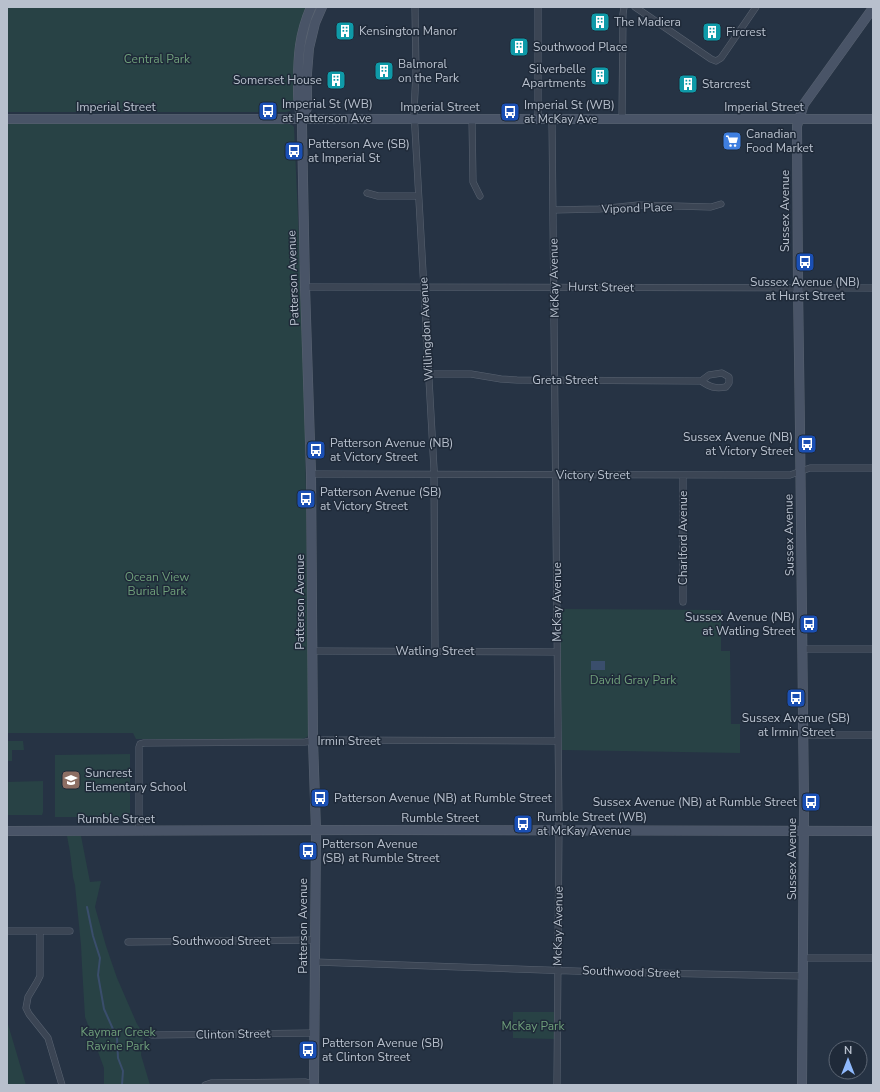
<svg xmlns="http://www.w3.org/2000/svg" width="880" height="1092" viewBox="0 0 880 1092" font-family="'Nunito Sans',sans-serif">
<rect width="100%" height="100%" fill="#263344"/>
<path fill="#284245" d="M7,7H307L300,24L295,50L293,107L290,111L286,112H7Z
M7,124H288L292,125L294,127L298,217L305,425L309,733C308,738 305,738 301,739H136L133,733H7Z
M560,609L721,610V651H730L731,724H740V753L562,750Z
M7,741H23L24,750H12V761H7Z
M130,754V817H55V755Z
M43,781V812L42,815H7V782Z
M67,836H81L90,882L101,881L95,907L106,946L117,978L137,1024L143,1033L141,1055L150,1085H104V1068L85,1017L82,966L81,945L75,885L73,877L70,852Z
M513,1012H554V1039L513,1038Z
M7,1021L26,1085H7Z"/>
<path fill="#3a4e6c" d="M605,661V670H591V661Z"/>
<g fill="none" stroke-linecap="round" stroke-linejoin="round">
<path stroke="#3a4e6c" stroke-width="2" d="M87,907L93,936L100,958L98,975L104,1009L117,1038L118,1058L123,1071L122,1085
M7,1084V1085"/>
<g stroke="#596371" stroke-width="7">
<path id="street" d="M415,7L416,73L414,111L434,469L435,651
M635,7L711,59L716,61L721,58L756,7
M472,119L473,182L480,196
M538,119V7
M552,119L559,823L557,1085
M622,119L623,14L624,7
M367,193L378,196H418
M553,210L599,209L638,205L711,207L721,204
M305,287L873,288
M429,374H471L501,379L517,380L701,381C710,387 715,389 726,387L729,383V377L722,373L709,375L701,381
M311,474L790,475L810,468H873
M683,475V602
M802,649H873
M312,651L557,652
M803,735H873
M139,831V747L140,744L144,743L305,742L323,740L558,741
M7,931H70
M40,931V976L37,982L28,997L26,1008L29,1014L48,1038L62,1085
M128,942L315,940
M803,958H873
M315,962L603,972L803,976
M152,1035L314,1033
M205,1085L211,1083L305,1082L316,1085"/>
</g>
<g stroke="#596371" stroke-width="10">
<path id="secondary" d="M7,119H873
M302,119C298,107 298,98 298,85C298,56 299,35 311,7
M7,831L378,830L873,831
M314,1085L316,830L313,741L311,474L305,287L302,126V119L307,108V73L309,48L315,23L322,7
M802,1085L804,806L800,430L798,287L797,126L804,104L873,8"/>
</g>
<use href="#street" stroke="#3b4554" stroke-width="6"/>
<use href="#secondary" stroke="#495467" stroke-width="9"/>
</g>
<defs>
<g id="building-square" transform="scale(1)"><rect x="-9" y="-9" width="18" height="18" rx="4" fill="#0f9aa8" stroke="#1f2a39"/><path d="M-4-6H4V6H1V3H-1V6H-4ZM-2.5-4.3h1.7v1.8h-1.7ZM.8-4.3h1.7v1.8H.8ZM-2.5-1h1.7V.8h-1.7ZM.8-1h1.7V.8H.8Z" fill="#fff"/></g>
<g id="bus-square" transform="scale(1)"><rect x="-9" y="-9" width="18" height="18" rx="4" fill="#1a4fb4" stroke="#1f2a39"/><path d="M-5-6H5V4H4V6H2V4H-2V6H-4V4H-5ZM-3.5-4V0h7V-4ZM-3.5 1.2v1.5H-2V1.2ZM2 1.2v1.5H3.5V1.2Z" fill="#fff"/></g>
<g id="supermarket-square" transform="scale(1)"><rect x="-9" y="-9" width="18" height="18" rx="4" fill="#3f7fe0" stroke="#1f2a39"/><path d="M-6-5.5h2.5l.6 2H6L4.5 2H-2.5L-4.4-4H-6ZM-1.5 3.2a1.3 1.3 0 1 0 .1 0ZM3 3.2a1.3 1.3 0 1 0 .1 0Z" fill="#fff"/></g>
<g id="school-square" transform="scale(1)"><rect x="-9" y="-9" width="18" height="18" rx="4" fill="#8d6e63" stroke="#1f2a39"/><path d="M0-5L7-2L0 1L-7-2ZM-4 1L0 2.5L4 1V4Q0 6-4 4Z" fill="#fff"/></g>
</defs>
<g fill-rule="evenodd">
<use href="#building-square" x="600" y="22"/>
<use href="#building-square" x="345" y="31"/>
<use href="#building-square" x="712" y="32"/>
<use href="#building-square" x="519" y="47"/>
<use href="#building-square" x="384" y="71"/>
<use href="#building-square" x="600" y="76"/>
<use href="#building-square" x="336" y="80"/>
<use href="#building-square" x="688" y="84"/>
<use href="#bus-square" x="268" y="111"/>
<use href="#bus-square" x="510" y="112"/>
<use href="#supermarket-square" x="732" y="141"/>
<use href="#bus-square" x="294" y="151"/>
<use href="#bus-square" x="805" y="262"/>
<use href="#bus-square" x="807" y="444"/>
<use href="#bus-square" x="316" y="450"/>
<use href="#bus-square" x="306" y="499"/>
<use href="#bus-square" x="809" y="624"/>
<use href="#bus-square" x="796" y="698"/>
<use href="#school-square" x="71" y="780"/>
<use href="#bus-square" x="320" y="798"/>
<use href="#bus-square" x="811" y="802"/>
<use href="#bus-square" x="523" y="824"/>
<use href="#bus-square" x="308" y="851"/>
<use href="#bus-square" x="308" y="1050"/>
</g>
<g text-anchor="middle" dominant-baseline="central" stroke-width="3" stroke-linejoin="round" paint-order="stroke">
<g font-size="12" fill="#b8c0cd" stroke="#1f2a39" text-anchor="start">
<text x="614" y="22">The Madiera</text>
<text x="359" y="31">Kensington Manor</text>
<text x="726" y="32">Fircrest</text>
<text x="533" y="47">Southwood Place</text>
<text x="398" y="64">Balmoral<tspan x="398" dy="14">on the Park</tspan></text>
<text x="586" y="69" text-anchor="end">Silverbelle<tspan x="586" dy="14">Apartments</tspan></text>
<text x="322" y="80" text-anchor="end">Somerset House</text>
<text x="702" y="84">Starcrest</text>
<text x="282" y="104">Imperial St (WB)<tspan x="282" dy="14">at Patterson Ave</tspan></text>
<text x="524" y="105">Imperial St (WB)<tspan x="524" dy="14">at McKay Ave</tspan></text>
<text x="746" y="134">Canadian<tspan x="746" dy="14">Food Market</tspan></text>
<text x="308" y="144">Patterson Ave (SB)<tspan x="308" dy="14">at Imperial St</tspan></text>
<text x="805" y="282" text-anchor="middle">Sussex Avenue (NB)<tspan x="805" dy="14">at Hurst Street</tspan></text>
<text x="793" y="437" text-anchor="end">Sussex Avenue (NB)<tspan x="793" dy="14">at Victory Street</tspan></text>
<text x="330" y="443">Patterson Avenue (NB)<tspan x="330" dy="14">at Victory Street</tspan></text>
<text x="320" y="492">Patterson Avenue (SB)<tspan x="320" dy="14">at Victory Street</tspan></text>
<text x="795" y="617" text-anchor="end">Sussex Avenue (NB)<tspan x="795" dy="14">at Watling Street</tspan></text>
<text x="796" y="718" text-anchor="middle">Sussex Avenue (SB)<tspan x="796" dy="14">at Irmin Street</tspan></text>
<text x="85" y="773">Suncrest<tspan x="85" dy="14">Elementary School</tspan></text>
<text x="334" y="798">Patterson Avenue (NB) at Rumble Street</text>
<text x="797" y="802" text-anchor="end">Sussex Avenue (NB) at Rumble Street</text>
<text x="537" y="817">Rumble Street (WB)<tspan x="537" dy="14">at McKay Avenue</tspan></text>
<text x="322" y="844">Patterson Avenue<tspan x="322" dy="14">(SB) at Rumble Street</tspan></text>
<text x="322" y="1043">Patterson Avenue (SB)<tspan x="322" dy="14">at Clinton Street</tspan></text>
</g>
<g font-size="12" fill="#6f9f7a" stroke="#1f2a39">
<text x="157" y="59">Central Park</text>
<text x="157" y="577">Ocean View<tspan x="157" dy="14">Burial Park</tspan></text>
<text x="633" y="680">David Gray Park</text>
<text x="533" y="1026">McKay Park</text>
<text x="118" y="1032">Kaymar Creek<tspan x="118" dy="14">Ravine Park</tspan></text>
</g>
<g font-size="12" fill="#b8c0cd" stroke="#1f2a39">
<text x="116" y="107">Imperial Street</text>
<text x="440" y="107">Imperial Street</text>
<text x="764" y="107">Imperial Street</text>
<text transform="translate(637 208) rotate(-2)">Vipond Place</text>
<text transform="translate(785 211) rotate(-90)">Sussex Avenue</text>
<text transform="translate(293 278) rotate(-92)">Patterson Avenue</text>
<text transform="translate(554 278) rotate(-91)">McKay Avenue</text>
<text transform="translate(601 287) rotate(1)">Hurst Street</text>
<text transform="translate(426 329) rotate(-93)">Willingdon Avenue</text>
<text x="565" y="380">Greta Street</text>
<text x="593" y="475">Victory Street</text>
<text transform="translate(789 535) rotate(-91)">Sussex Avenue</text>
<text transform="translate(683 538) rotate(-90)">Charlford Avenue</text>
<text transform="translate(300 602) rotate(-90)">Patterson Avenue</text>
<text transform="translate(557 602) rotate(-90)">McKay Avenue</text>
<text x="435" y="651">Watling Street</text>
<text x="349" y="741">Irmin Street</text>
<text x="440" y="818">Rumble Street</text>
<text x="116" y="819">Rumble Street</text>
<text transform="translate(792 859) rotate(-90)">Sussex Avenue</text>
<text transform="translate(303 926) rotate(-90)">Patterson Avenue</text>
<text transform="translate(558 926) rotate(-89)">McKay Avenue</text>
<text x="221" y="941">Southwood Street</text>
<text transform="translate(631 972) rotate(2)">Southwood Street</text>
<text transform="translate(233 1034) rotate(-1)">Clinton Street</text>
</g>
</g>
<rect width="880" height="1092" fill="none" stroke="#b8c0cd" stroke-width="16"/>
<g transform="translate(848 1060)"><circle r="19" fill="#1f2a39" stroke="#5c6674"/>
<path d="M0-3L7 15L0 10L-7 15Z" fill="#8fb9fc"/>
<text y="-6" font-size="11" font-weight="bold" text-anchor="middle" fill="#b8c0cd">N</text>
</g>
</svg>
